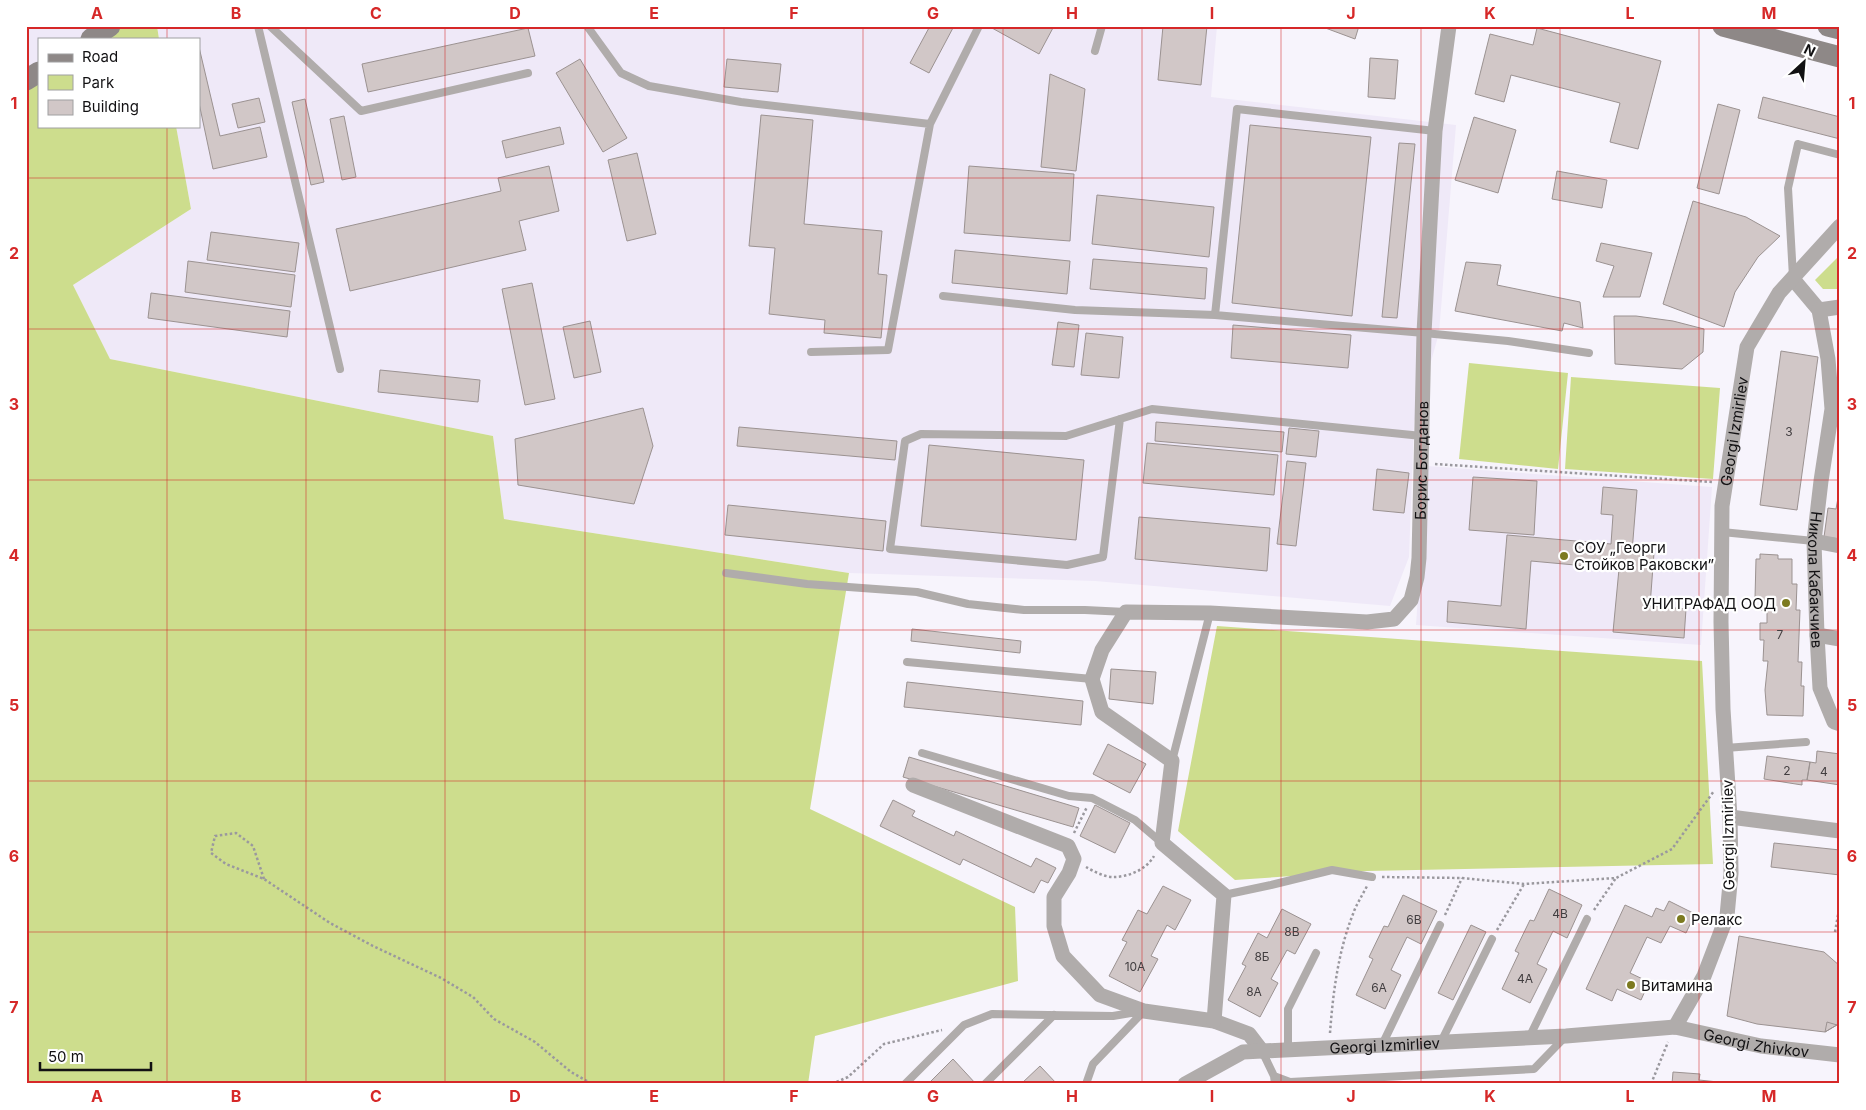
<svg xmlns="http://www.w3.org/2000/svg" width="1866" height="1110" viewBox="0 0 1866 1110" font-family="Inter,sans-serif">
<rect width="100%" height="100%" fill="#f7f4fc"/>
<path fill="#efe9f8" d="M26,26H110L91,39H39V72L26,80Z
M157,26H1217L1211,97L1456,125L1439,333L1414,422L1409,557L1390,606L1095,581L849,573L504,519L493,436L110,359L73,285L191,209L176,126H199V39H159Z
M1427,466L1712,487L1701,645L1416,625Z"/>
<path fill="#cddd8d" d="M110,26H157L159,39H91Z
M39,72V126H176L191,209L73,285L110,359L493,436L504,519L849,573L810,809L1015,907L1018,981L815,1036L808,1084H26V80Z
M1840,255V289H1823L1815,280Z
M1469,363L1568,373L1558,469L1459,459Z
M1571,377L1720,388L1713,479L1565,469Z
M1217,626L1702,661L1713,864L1367,871L1235,880L1178,831Z"/>
<path fill="#d1c7c7" stroke="#9b9291" d="M930,26H954L929,73L910,63Z
M993,26H1054L1039,54L992,28Z
M1163,26H1207L1201,85L1158,80Z
M1320,26H1359L1355,39Z
M528,28L535,56L368,92L362,64Z
M1537,28L1661,61L1638,149L1610,142L1620,103L1511,75L1504,102L1475,94L1490,34L1533,45Z
M199,47L220,136L260,127L267,157L213,169L199,103Z
M1370,58L1398,60L1395,99L1368,97Z
M580,59L627,138L603,152L556,73Z
M727,59L781,64L778,92L724,87Z
M1050,74L1085,89L1076,171L1041,167Z
M1763,97L1840,117V139L1758,118Z
M259,98L265,122L238,128L232,104Z
M305,99L324,182L311,185L292,102Z
M1718,104L1740,110L1719,194L1697,188Z
M761,115L813,120L804,224L882,231L878,274L887,275L881,338L824,333L825,320L769,314L775,248L749,246Z
M344,116L356,177L342,180L330,119Z
M1474,117L1516,130L1498,193L1455,180Z
M1250,125L1371,137L1352,316L1232,303Z
M560,127L564,144L506,158L502,141Z
M1399,143L1415,144L1397,318L1382,317Z
M637,153L656,234L627,241L608,160Z
M549,166L559,211L519,221L526,250L350,291L336,229L501,191L498,178Z
M969,166L1074,174L1070,241L964,233Z
M1557,171L1607,180L1602,208L1552,199Z
M1097,195L1214,207L1209,257L1092,244Z
M1693,201L1746,217L1780,236L1758,257L1735,292L1724,327L1663,304Z
M211,232L299,243L295,272L207,260Z
M1601,243L1652,253L1640,297H1603L1614,266L1596,261Z
M955,250L1070,261L1067,294L952,283Z
M1093,259L1207,268L1205,299L1090,289Z
M188,261L295,275L291,307L185,292Z
M1466,262L1501,265L1497,285L1580,302L1583,328L1564,323L1562,331L1455,311Z
M532,283L555,399L525,405L502,289Z
M151,293L290,311L287,337L148,318Z
M1614,316H1636L1673,321L1704,329L1703,352L1682,369L1615,364Z
M590,321L601,372L574,378L563,327Z
M1058,322L1079,325L1074,367L1052,365Z
M1233,325L1351,335L1348,368L1231,358Z
M1086,333L1123,337L1119,378L1081,375Z
M1781,351L1818,357L1797,510L1760,505Z
M380,370L480,380L478,402L378,392Z
M643,408L653,446L634,504L518,485L515,439Z
M1156,422L1284,432L1282,452L1155,441Z
M739,427L897,441L895,460L737,446Z
M1289,428L1319,431L1316,457L1286,454Z
M1147,443L1278,455L1274,495L1143,483Z
M929,445L1084,460L1076,540L921,526Z
M1287,461L1306,463L1296,546L1277,544Z
M1377,469L1409,473L1404,513L1373,510Z
M1473,477L1537,481L1534,535L1469,530Z
M1603,487L1637,490L1632,552L1654,553L1650,606L1686,609L1684,638L1613,632L1619,569L1531,561L1526,629L1447,622L1448,601L1501,606L1507,535L1611,544L1613,515L1601,514Z
M1840,487V539L1824,537L1828,508L1836,509Z
M728,505L886,521L883,551L725,535Z
M1139,517L1270,528L1267,571L1135,559Z
M1760,554L1778,555V559H1792V584H1797L1796,610H1800L1798,662H1802L1801,686H1804L1803,716L1767,715L1765,690L1768,661H1763L1764,640H1760V623H1767V610H1761L1762,598H1755L1756,559H1760Z
M912,629L1021,641L1020,653L911,641Z
M1111,669L1156,672L1153,704L1109,699Z
M907,682L1083,701L1081,725L904,707Z
M1108,744L1146,764L1130,793L1093,774Z
M1817,751L1840,754V785L1807,780L1810,762L1816,763Z
M1767,756L1810,762L1807,780H1802V785L1764,779Z
M909,757L1079,808L1073,827L903,777Z
M893,800L915,811L912,816L954,836L956,831L1031,867L1036,858L1056,868L1048,883L1041,880L1034,893L963,859L960,865L880,826Z
M1095,805L1130,823L1115,853L1080,836Z
M1774,843L1840,850V875L1771,867Z
M1163,886L1191,900L1175,930L1167,925L1151,956L1158,959L1140,992L1109,976L1127,942L1122,940L1138,910L1147,914Z
M1549,889L1582,905L1567,938L1553,931L1537,964L1547,969L1530,1003L1502,989L1519,953L1515,951L1530,920L1534,921Z
M1403,895L1437,911L1421,944L1407,937L1391,970L1401,975L1385,1009L1356,995L1373,959L1369,957L1384,926L1388,927Z
M1669,901L1695,914L1686,933L1670,926L1661,943L1647,937L1630,973L1649,982L1641,1000L1617,989L1612,1001L1586,989L1625,905L1652,917L1656,908L1664,911Z
M1282,909L1311,924L1295,954L1287,950L1271,979L1278,983L1260,1017L1228,1000L1246,966L1242,964L1258,933L1267,938Z
M1471,925L1486,932L1453,1000L1438,993Z
M1739,936L1824,952L1840,966V1023L1825,1032L1757,1024L1727,1016Z
M1827,1022L1837,1025L1825,1032Z
M953,1059L976,1084H928Z
M1040,1066L1057,1084H1021Z
M1673,1072L1700,1074L1699,1080L1737,1084H1672Z"/>
<g fill="none" stroke-linecap="round" stroke-linejoin="round">
<path stroke="#9a989e" stroke-width="2.5" stroke-dasharray="2.5 2.5" stroke-linecap="butt" d="M1435,464L1712,482
M1074,833L1087,807
M1086,867C1093,871 1104,877 1113,877C1128,877 1146,870 1154,856
M1382,877L1462,878L1524,884L1616,878L1672,849L1714,791
M264,879L253,846L236,833L215,836L211,853L226,864L264,879L330,923L373,946L441,978L473,997L494,1019L535,1042L571,1072L592,1084
M1594,910L1616,878
M1445,915L1462,878
M1497,930L1524,884
M1835,932L1838,915H1840
M1330,1033C1333,993 1338,952 1353,914C1356,905 1362,896 1367,886
M832,1084L848,1077L884,1044L942,1030
M1651,1084L1668,1042"/>
<path stroke="#b0acab" stroke-width="8" d="M258,26L340,369
M270,26L361,111L528,73
M587,26L621,73L649,86L741,102L930,124
M1095,51L1102,26
M1793,277L1788,188L1798,144L1840,155
M943,296L1075,310L1215,315L1424,333L1508,341L1589,353
M1215,315L1237,109L1435,131
M811,352L888,350L930,124L979,26
M1120,419L1103,557L1067,565L890,549L905,441L921,434L1066,436L1152,409L1422,436
M1722,532L1814,541
M726,573L807,584L917,592L968,604L1024,610H1085L1126,612
M907,662L1092,679
M1725,748L1806,742
M922,753L1069,796L1092,798L1135,820L1162,843
M1172,761L1210,613
M1224,895L1271,885L1332,870L1372,877
M1529,1038L1587,919
M1441,1042L1492,939
M1382,1045L1440,925
M1288,1050V1009L1316,953
M1262,1051L1274,1076L1275,1084
M1274,1076L1290,1082L1534,1069L1565,1037
M905,1084L964,1025L992,1014L1113,1016L1137,1012
M985,1084L1054,1015
M1086,1084L1093,1064L1144,1011"/>
<g stroke="#b0acab" stroke-width="15">
<path d="M1793,279L1819,310L1840,307"/>
<path id="s1" d="M1819,310L1828,359L1832,409L1821,481L1814,541L1817,635L1820,688L1834,722L1840,724"/>
<path d="M1814,541L1840,546"/>
<path d="M1817,635L1840,639"/>
<path d="M913,785L1068,846L1074,859L1069,873L1054,897V926L1063,956L1100,995L1144,1011L1214,1021L1249,1034L1262,1051"/>
<path d="M1730,817L1840,831"/>
<path id="s2" d="M1214,1021L1224,895L1162,843L1172,761L1102,712L1092,679L1102,650L1126,612L1210,613L1367,622L1394,619L1411,600L1417,577L1419,558L1424,333L1435,131L1449,26"/>
<path id="s3" d="M1675,1027L1704,976L1727,916L1731,873L1730,817L1723,709L1721,622L1722,506L1747,347L1779,293L1840,226"/>
<path id="s4" d="M1185,1084L1243,1052L1566,1036L1675,1027L1761,1046L1840,1055"/>
</g>
<path stroke="#8e8887" stroke-width="21" d="M1723,26L1840,57
M1828,26L1840,29
M91,39L110,26
M26,80L39,72"/>
</g>
<path fill="none" stroke="#d62828" stroke-width="1" stroke-opacity="0.55" d="M167,26V39M306,26V1084M445,26V1084M585,26V1084M724,26V1084M863,26V1084M1003,26V1084M1142,26V1084M1281,26V1084M1421,26V1084M1560,26V1084M1699,26V1084M167,126V1084M26,178H1840M26,329H1840M26,480H1840M26,630H1840M26,781H1840M26,932H1840"/>
<g fill="#7c7a20" stroke="#fff" stroke-width="2">
<circle cx="1564" cy="556" r="5"/>
<circle cx="1786" cy="603" r="5"/>
<circle cx="1681" cy="919" r="5"/>
<circle cx="1631" cy="985" r="5"/>
</g>
<g text-anchor="middle" dominant-baseline="central" stroke-width="4.5" stroke-linejoin="round" paint-order="stroke">
<g font-size="12" fill="#423e40">
<text x="1789" y="431">3</text>
<text x="1780" y="634">7</text>
<text x="1787" y="770">2</text>
<text x="1824" y="771">4</text>
<text x="1560" y="913">4В</text>
<text x="1414" y="919">6В</text>
<text x="1292" y="931">8В</text>
<text x="1262" y="956">8Б</text>
<text x="1135" y="966">10А</text>
<text x="1525" y="978">4А</text>
<text x="1379" y="987">6А</text>
<text x="1254" y="991">8А</text>
</g>
<g font-size="15" fill="#121113" stroke="#fff">
<text stroke="none"><textPath href="#s3" startOffset="609">Georgi Izmirliev</textPath></text>
<text stroke="none"><textPath href="#s2" startOffset="920">Борис Богданов</textPath></text>
<text stroke="none"><textPath href="#s1" startOffset="272">Никола Кабакчиев</textPath></text>
<text transform="translate(1728 835) rotate(-91)">Georgi Izmirliev</text>
<text stroke="none"><textPath href="#s4" startOffset="582">Georgi Zhivkov</textPath></text>
<text stroke="none"><textPath href="#s4" startOffset="208">Georgi Izmirliev</textPath></text>
</g>
<g font-size="15" fill="#121113" stroke="#fff" text-anchor="start">
<text x="1574" y="547">СОУ „Георги<tspan x="1574" dy="17">Стойков Раковски”</tspan></text>
<text x="1776" y="603" text-anchor="end">УНИТРАФАД ООД</text>
<text x="1691" y="919">Релакс</text>
<text x="1641" y="985">Витамина</text>
</g>
</g>
<rect width="1866" height="1110" fill="none" stroke="#ffffff" stroke-width="55"/>
<rect x="38" y="38" width="162" height="90" fill="#ffffff" stroke="#a0a0a1"/>
<rect x="48" y="54" width="25" height="8" fill="#8e8887" stroke="#a0a0a1"/>
<text x="82" y="62" font-size="15" fill="#121113">Road</text>
<rect x="48" y="75" width="25" height="15" fill="#cddd8d" stroke="#a0a0a1"/>
<text x="82" y="88" font-size="15" fill="#121113">Park</text>
<rect x="48" y="100" width="25" height="15" fill="#d1c7c7" stroke="#a0a0a1"/>
<text x="82" y="112" font-size="15" fill="#121113">Building</text>
<g transform="translate(1804 62) rotate(26)" stroke="#ffffff" stroke-width="4" paint-order="stroke">
<path d="M0-4L9 19L0 12L-9 19Z" fill="#121113"/>
<text y="-8" font-size="14" font-weight="bold" text-anchor="middle" fill="#121113">N</text>
</g>
<path d="M40 1062v8h111v-8" fill="none" stroke="#121113" stroke-width="2.5"/>
<text x="48" y="1062" font-size="15" fill="#121113" stroke="#ffffff" stroke-width="4" paint-order="stroke">50 m</text>
<rect x="28" y="28" width="1810" height="1054" fill="none" stroke="#d62828" stroke-width="2"/>
<g font-size="16" text-anchor="middle" font-weight="bold" fill="#d62828">
<text x="97" y="19">A</text>
<text x="236" y="19">B</text>
<text x="376" y="19">C</text>
<text x="515" y="19">D</text>
<text x="654" y="19">E</text>
<text x="794" y="19">F</text>
<text x="933" y="19">G</text>
<text x="1072" y="19">H</text>
<text x="1212" y="19">I</text>
<text x="1351" y="19">J</text>
<text x="1490" y="19">K</text>
<text x="1630" y="19">L</text>
<text x="1769" y="19">M</text>
<text x="14" y="109">1</text>
<text x="1852" y="109">1</text>
<text x="14" y="259">2</text>
<text x="1852" y="259">2</text>
<text x="14" y="410">3</text>
<text x="1852" y="410">3</text>
<text x="14" y="561">4</text>
<text x="1852" y="561">4</text>
<text x="14" y="711">5</text>
<text x="1852" y="711">5</text>
<text x="14" y="862">6</text>
<text x="1852" y="862">6</text>
<text x="14" y="1013">7</text>
<text x="1852" y="1013">7</text>
<text x="97" y="1102">A</text>
<text x="236" y="1102">B</text>
<text x="376" y="1102">C</text>
<text x="515" y="1102">D</text>
<text x="654" y="1102">E</text>
<text x="794" y="1102">F</text>
<text x="933" y="1102">G</text>
<text x="1072" y="1102">H</text>
<text x="1212" y="1102">I</text>
<text x="1351" y="1102">J</text>
<text x="1490" y="1102">K</text>
<text x="1630" y="1102">L</text>
<text x="1769" y="1102">M</text>
</g>
</svg>
